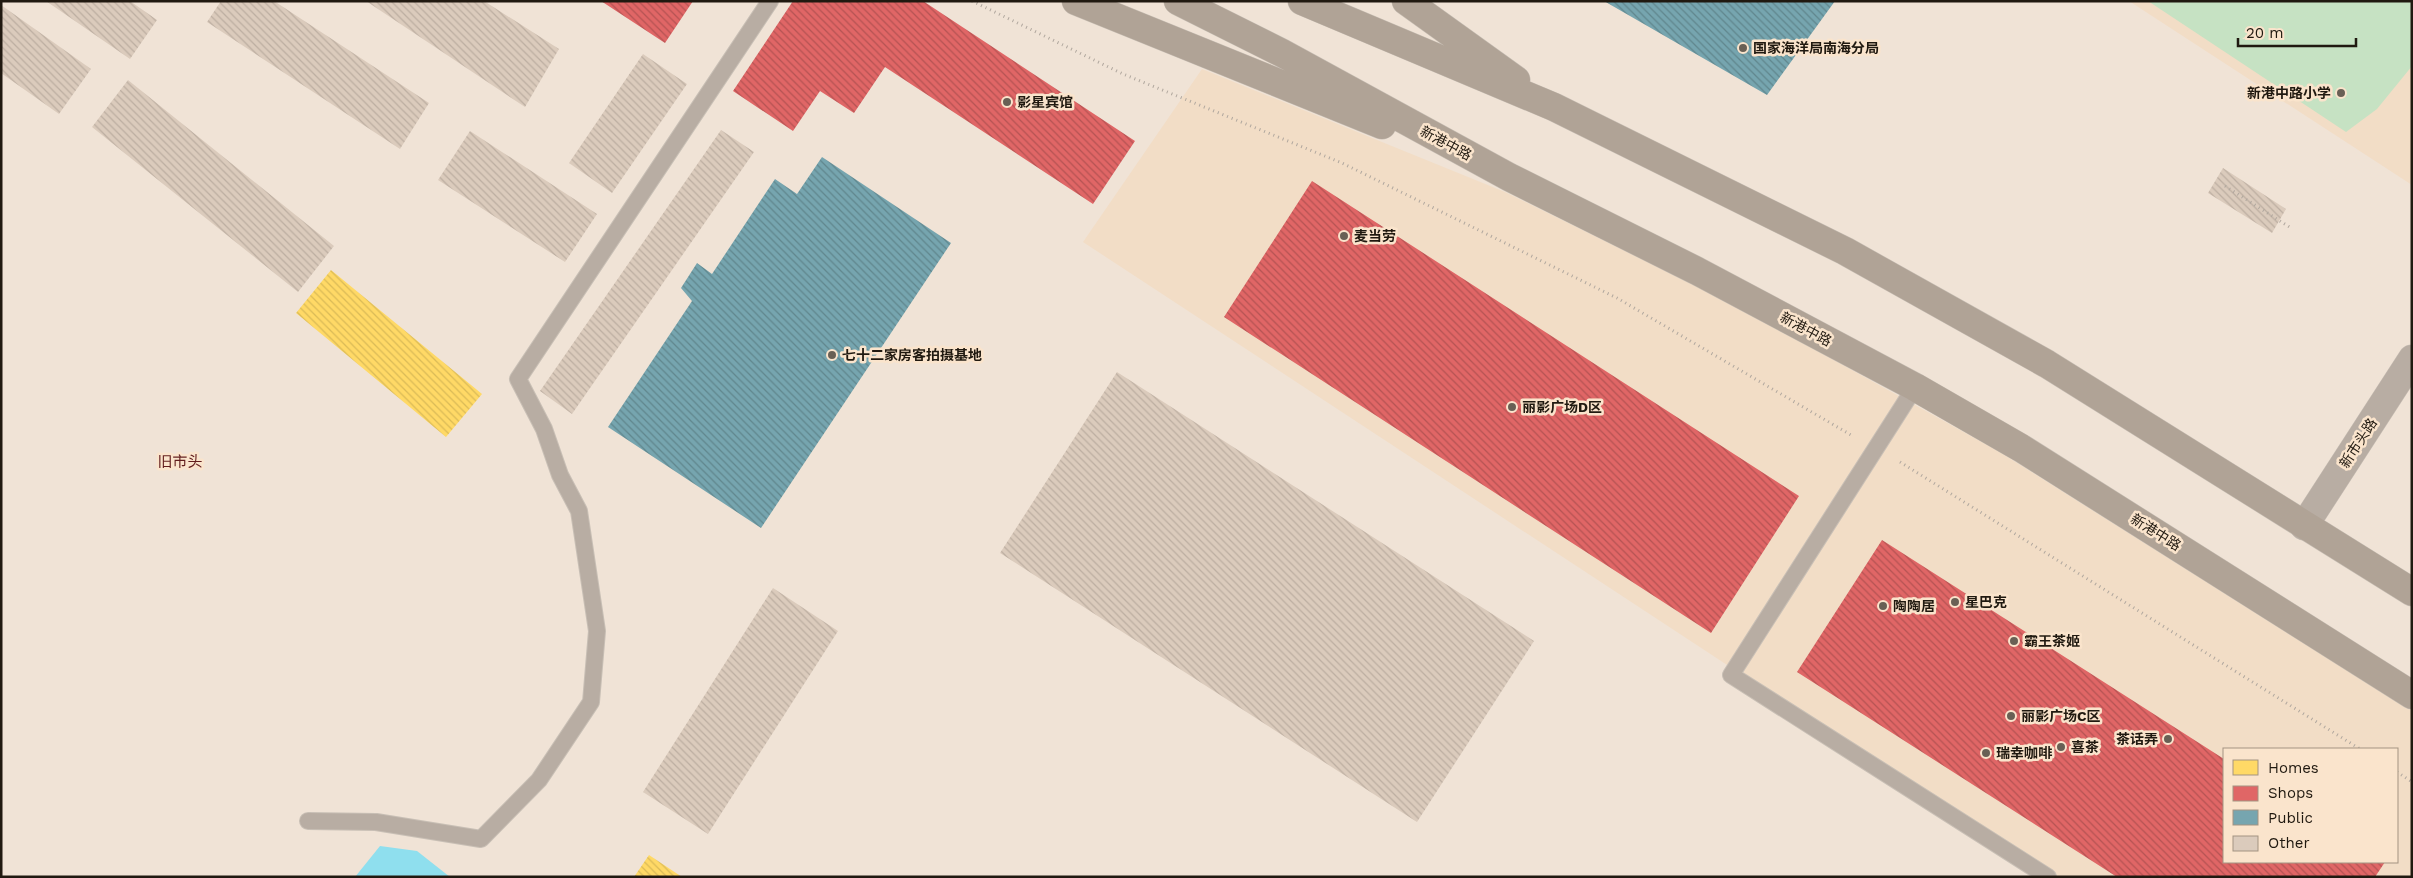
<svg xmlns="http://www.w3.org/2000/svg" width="2413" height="878" viewBox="0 0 2413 878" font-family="'Work Sans','Noto Sans SC',sans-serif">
<defs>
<pattern id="homes-back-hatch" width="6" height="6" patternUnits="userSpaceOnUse" patternTransform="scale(1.25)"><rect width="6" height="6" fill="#ffd966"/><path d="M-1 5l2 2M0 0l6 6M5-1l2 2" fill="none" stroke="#daba57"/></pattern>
<pattern id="shops-back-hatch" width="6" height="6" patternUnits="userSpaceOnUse" patternTransform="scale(1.25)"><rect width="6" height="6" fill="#e06666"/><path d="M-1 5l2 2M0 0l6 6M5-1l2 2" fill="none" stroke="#b55353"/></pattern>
<pattern id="public-back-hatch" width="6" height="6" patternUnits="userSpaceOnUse" patternTransform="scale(1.25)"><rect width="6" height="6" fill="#76a5af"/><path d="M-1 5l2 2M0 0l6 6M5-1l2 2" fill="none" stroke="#60868d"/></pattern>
<pattern id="building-back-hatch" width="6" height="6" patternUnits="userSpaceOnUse" patternTransform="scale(1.25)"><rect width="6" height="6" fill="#dbcbbc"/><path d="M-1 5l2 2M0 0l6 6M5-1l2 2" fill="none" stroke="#bcaea1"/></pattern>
</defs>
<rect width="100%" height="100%" fill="#f0e3d6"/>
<path fill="#f2ddc6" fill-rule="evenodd" d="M2129,1H2412V185Z
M1202,69L1505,192L1733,304L1998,451L2412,711V877H2050L1083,242ZM2224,749H2397V862H2224Z"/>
<path fill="#c6e2c3" d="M2148,1H2412V66L2377,109L2346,132Z"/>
<path fill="#8fdfee" d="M380,846L417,851L450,877H355Z"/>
<path fill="url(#homes-back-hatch)" d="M331,270L482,394L446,437L296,313Z
M649,855L682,877H634Z"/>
<path fill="url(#shops-back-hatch)" d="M601,1H693L665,43Z
M793,1H923L1135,141L1093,204L885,67L854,113L820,91L793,131L733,91Z
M1312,181L1799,496L1711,633L1224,317Z
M1882,540L2224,759V862H2385L2375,877H2117L1797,672Z"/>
<path fill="url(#public-back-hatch)" d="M1604,1H1835L1767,95Z
M822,157L951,243L761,528L608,427L692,301L681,288L697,263L712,274L775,179L797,194Z"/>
<path fill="url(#building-back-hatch)" d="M46,1H130L157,20L130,59Z
M221,1H274L429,103L400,149L207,22Z
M366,1H484L559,49L525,107Z
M1,5L91,69L59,114L1,73Z
M643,54L687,84L612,193L569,163Z
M128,80L334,246L298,292L92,127Z
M721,130L754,152L572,414L540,391Z
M470,131L597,214L565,262L438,180Z
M2223,168L2286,209L2272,233L2208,193Z
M1117,372L1534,641L1417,822L1000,553Z
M773,588L838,631L708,834L643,792Z"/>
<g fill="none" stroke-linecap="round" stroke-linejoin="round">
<g stroke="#c8bfb5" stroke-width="18">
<path id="lane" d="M1915,387L1731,675L2048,877
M308,821L376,822L481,839L539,780L591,702L597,631L579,511L560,475L544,429L518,379L770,1"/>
</g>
<g stroke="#c8bfb5" stroke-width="29">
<path id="street" d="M2304,526L2412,359"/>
</g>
<g stroke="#c8bfb5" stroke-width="29">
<path id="primary" d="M1076,1L1382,125
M1178,1L1282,53L1509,177L1697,271L1915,387L2021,448L2412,695
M1302,1L1554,107L1845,251L2047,364L2412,592
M1406,1L1516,80"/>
</g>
<path stroke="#b0a79e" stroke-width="3" stroke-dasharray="1 4" stroke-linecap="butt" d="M972,1L1123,74L1342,163L1617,298L1851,435
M2225,186L2291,228
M1900,462L2360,749
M2397,772L2412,782"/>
<use href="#lane" stroke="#b8ada3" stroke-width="16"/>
<use href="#street" stroke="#b8ada3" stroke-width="28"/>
<use href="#primary" stroke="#b0a396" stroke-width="28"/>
</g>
<g fill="#696055" stroke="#fae4cc" stroke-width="2">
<circle cx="1743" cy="48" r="5"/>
<circle cx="2341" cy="93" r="5"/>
<circle cx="1007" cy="102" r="5"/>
<circle cx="1344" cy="236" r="5"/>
<circle cx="832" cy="355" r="5"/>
<circle cx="1512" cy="407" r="5"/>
<circle cx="1955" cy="602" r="5"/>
<circle cx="1883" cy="606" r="5"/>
<circle cx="2014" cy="641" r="5"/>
<circle cx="2011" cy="716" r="5"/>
<circle cx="2168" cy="739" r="5"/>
<circle cx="2061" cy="747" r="5"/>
<circle cx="1986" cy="753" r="5"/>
</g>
<g text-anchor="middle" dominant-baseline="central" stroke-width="5" stroke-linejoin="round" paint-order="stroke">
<g font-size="14" font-weight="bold" fill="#201910" stroke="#fae4cc" text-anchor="start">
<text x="1753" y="48">国家海洋局南海分局</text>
<text x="2331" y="93" text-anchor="end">新港中路小学</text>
<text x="1017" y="102">影星宾馆</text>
<text x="1354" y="236">麦当劳</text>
<text x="842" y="355">七十二家房客拍摄基地</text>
<text x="1522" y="407">丽影广场D区</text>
<text x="1965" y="602">星巴克</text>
<text x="1893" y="606">陶陶居</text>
<text x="2024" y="641">霸王茶姬</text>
<text x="2021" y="716">丽影广场C区</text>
<text x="2158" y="739" text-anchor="end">茶话弄</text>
<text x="2071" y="747">喜茶</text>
<text x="1996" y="753">瑞幸咖啡</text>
</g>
<g font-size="14" fill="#201910" stroke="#fae4cc">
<text transform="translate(1446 143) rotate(28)">新港中路</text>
<text transform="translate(1806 329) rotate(28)">新港中路</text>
<text transform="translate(2358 443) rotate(-57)">新市头路</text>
<text transform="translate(2156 532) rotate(32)">新港中路</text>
</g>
<g font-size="15" fill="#621d1d" stroke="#fae4cc">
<text x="180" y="462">旧市头</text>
</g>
</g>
<rect width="2413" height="878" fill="none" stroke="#201910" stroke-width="5"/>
<rect x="2223" y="748" width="175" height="115" fill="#fae4cc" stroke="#a39381"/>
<rect x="2233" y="760" width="25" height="15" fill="#ffd966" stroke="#a39381"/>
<text x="2268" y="773" font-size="15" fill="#201910">Homes</text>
<rect x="2233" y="786" width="25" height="15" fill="#e06666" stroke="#a39381"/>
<text x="2268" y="798" font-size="15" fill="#201910">Shops</text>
<rect x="2233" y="810" width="25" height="15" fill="#76a5af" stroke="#a39381"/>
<text x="2268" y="823" font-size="15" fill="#201910">Public</text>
<rect x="2233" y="836" width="25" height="15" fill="#dbcbbc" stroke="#a39381"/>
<text x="2268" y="848" font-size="15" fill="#201910">Other</text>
<path d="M2238 38v8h118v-8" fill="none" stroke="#201910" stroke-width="2.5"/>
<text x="2246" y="38" font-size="15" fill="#201910" stroke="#fae4cc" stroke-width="4" paint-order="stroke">20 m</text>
</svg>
